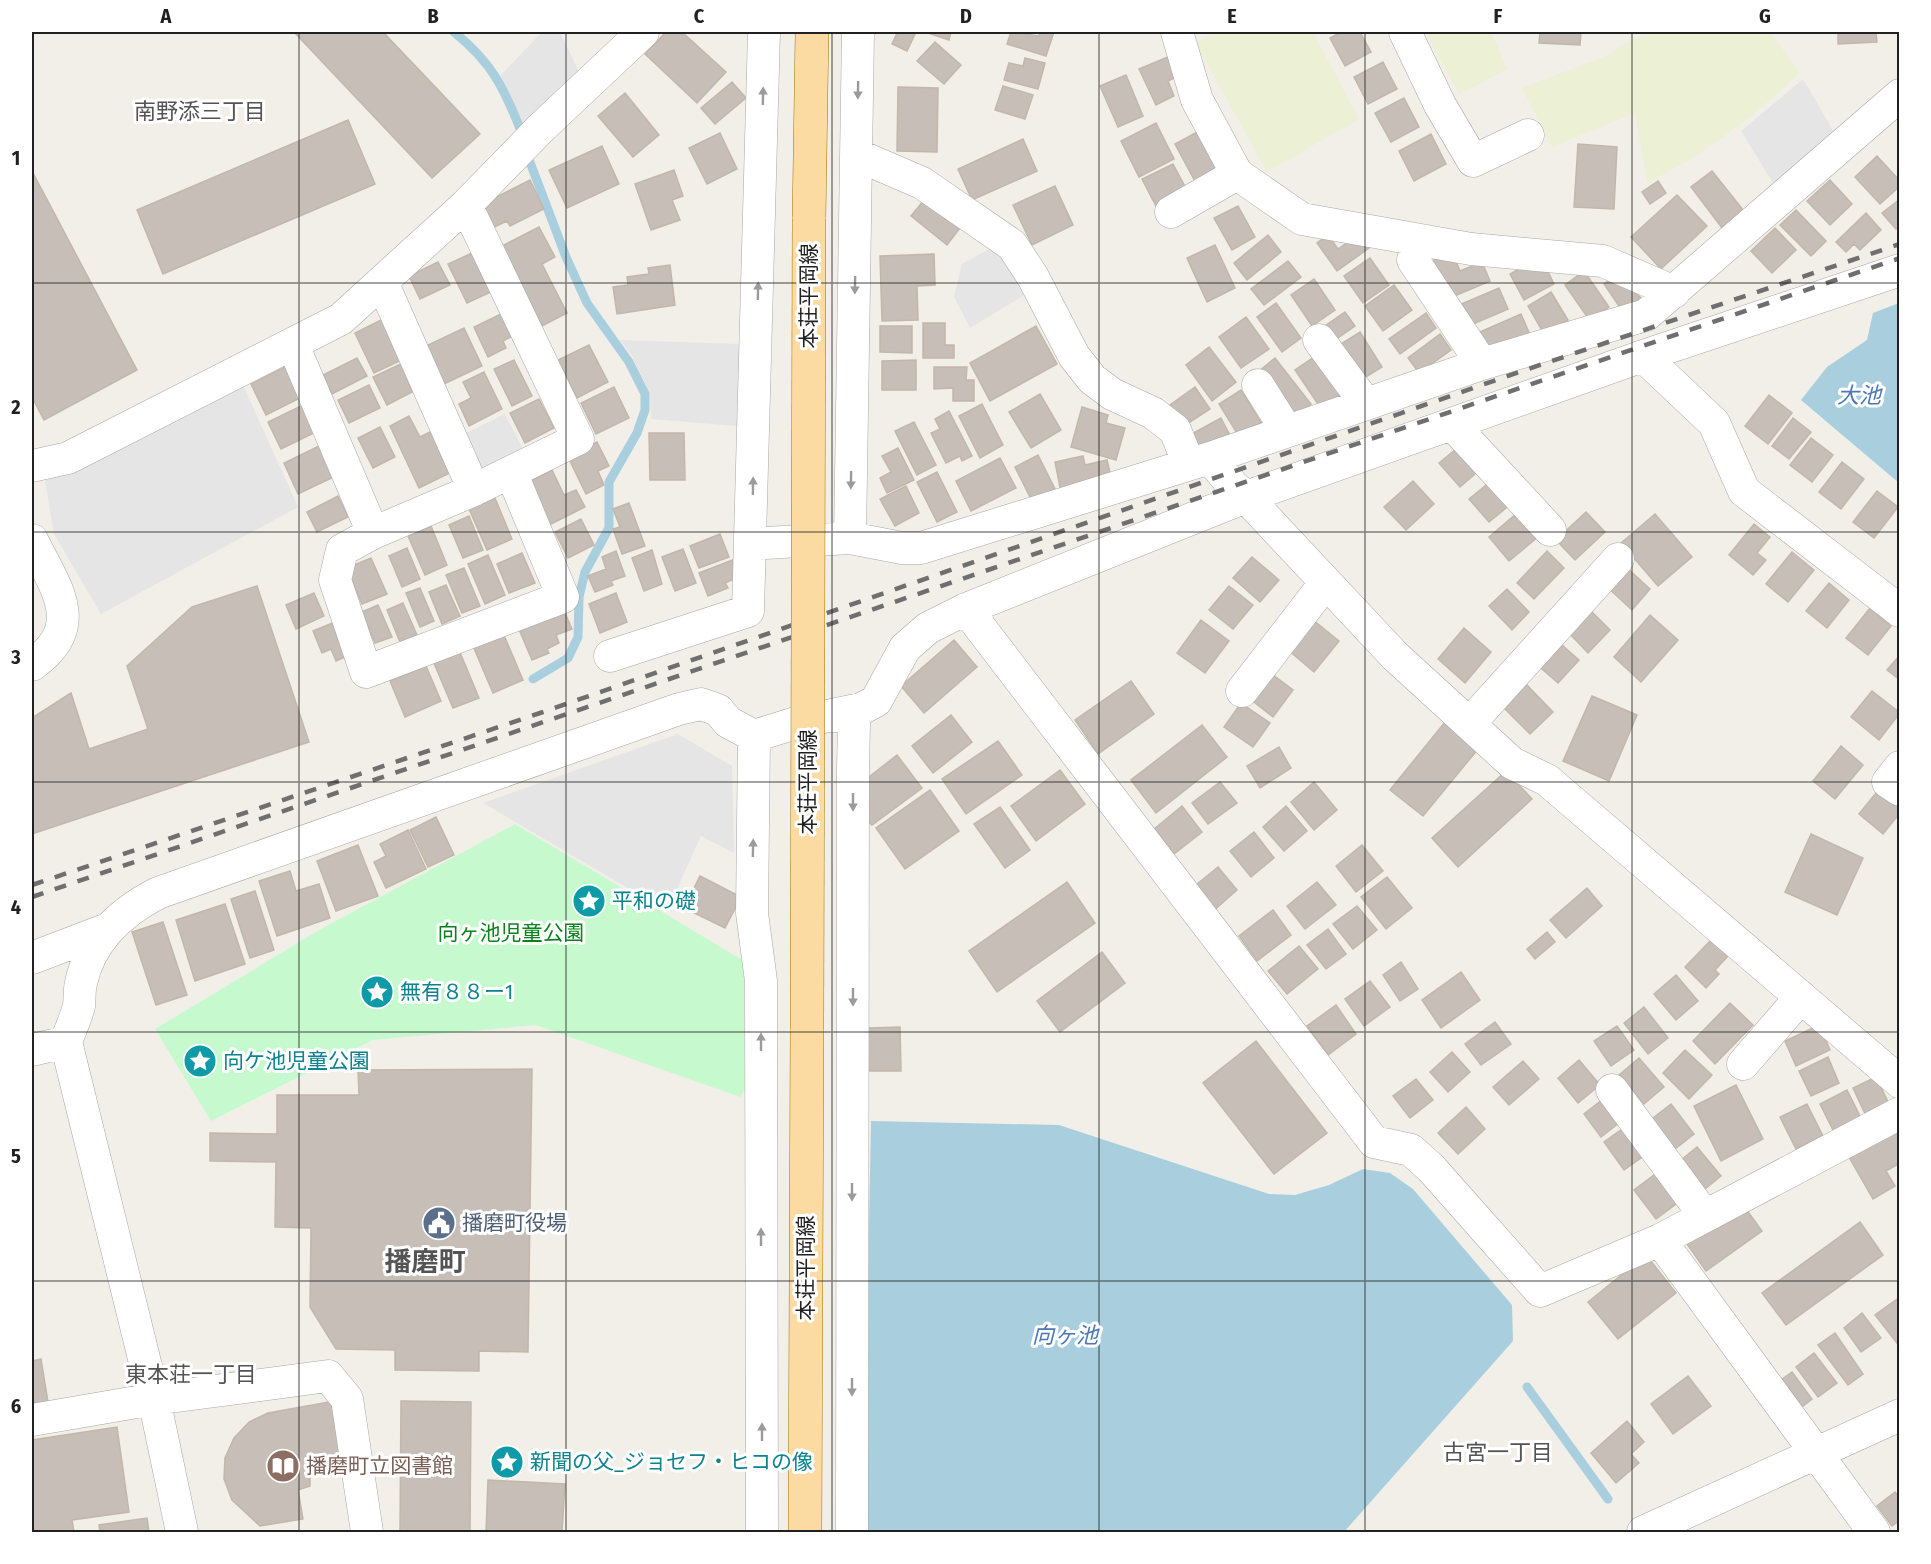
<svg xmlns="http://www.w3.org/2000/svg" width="1931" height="1564" viewBox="0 0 1931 1564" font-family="'Fira Sans Condensed','Noto Sans JP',sans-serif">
<rect width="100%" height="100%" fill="#f1efe8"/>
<path fill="#ecf0d4" d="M1214,32H1313L1359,119L1267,172L1196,43Z
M1425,32H1491L1507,69L1459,94Z
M1645,32H1770L1800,73L1747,120L1688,161L1647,183L1635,113L1552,147L1522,88L1606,56Z"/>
<path fill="#c6face" d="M515,824L744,961L745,1089L740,1097L536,1025L373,1040L211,1121L155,1029L321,929Z"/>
<path fill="#e5e5e5" d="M542,32H560L582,78L526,131L501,75Z
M1803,79L1838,139L1778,191L1741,131Z
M998,244L1031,291L970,328L954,297L962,264Z
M620,340L740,344L737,426L651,419L650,397L646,385L632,356Z
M242,383L298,507L101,614L54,534L45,481Z
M505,414L526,455L477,471L460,436Z
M678,734L732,766L734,853L701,836L667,911L483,803Z"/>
<path fill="#a9cfdf" d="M1899,303H1900L1899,483L1801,400L1827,367L1867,340L1873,313Z
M871,1121L1059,1125L1269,1194L1295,1195L1329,1185L1363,1169L1390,1173L1413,1189L1512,1305L1513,1341L1344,1532H863Z"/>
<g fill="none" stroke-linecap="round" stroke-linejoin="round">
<path stroke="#a9cfdf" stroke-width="9" d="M454,32C492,63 503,86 521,131
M528,157L566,257L587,303L629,362L645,394V410L637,433L609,482V528L585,572L579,597L578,637L568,658L533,679
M1527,1387L1608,1499"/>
</g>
<path fill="#c6beb7" stroke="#c3b7aa" stroke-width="1.5" d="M294,32H383L480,134L432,178Z
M666,32H682L726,72L697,103L645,54Z
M893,32H916L907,51L892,44L897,33Z
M925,32H951L949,40Z
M1011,32L1039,36L1040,32H1054L1046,56L1007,44Z
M1341,32H1360L1371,52L1345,66L1330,38Z
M1540,32H1581L1580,45L1539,43Z
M1838,32H1876L1877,42L1838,44Z
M935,42L961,65L944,84L917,61Z
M1168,57L1178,76L1168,81L1174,96L1156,105L1139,69Z
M1025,58L1045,63L1038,89L1004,80L1009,63L1023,66Z
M1383,62L1397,89L1368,104L1354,77Z
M1126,75L1143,116L1118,127L1100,86Z
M732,82L746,98L715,124L701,108Z
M1003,86L1033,95L1025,119L995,110Z
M898,87L938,88L937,152L897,151Z
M625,93L659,135L633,157L598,116Z
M1404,98L1419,127L1391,142L1375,113Z
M348,120L375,184L163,274L137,210Z
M1156,123L1174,159L1139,177L1121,141Z
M1197,132L1219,174L1197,185L1175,144Z
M720,133L737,169L707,184L689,148Z
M1431,134L1446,164L1414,181L1399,151Z
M1023,139L1037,171L972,200L958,169Z
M1578,144L1617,147L1614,209L1574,207Z
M602,146L619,184L567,208L549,170Z
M1877,156L1900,181V186L1880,204L1855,177Z
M1173,164L1189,194L1158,210L1142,179Z
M674,170L683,196L672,200L680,220L651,230L635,184Z
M32,171L137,370L44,420L32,397Z
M1712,171L1744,211L1722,228L1691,187Z
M530,180L544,209L510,226L507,221L490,229L479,206Z
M1830,180L1852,204L1830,225L1807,201Z
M1658,181L1666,193L1650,204L1642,192Z
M1055,186L1073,225L1032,245L1013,205Z
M1677,195L1707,226L1661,269L1631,237Z
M1900,199V226L1896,229L1882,213Z
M924,200L960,228L947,245L911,216Z
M1238,206L1255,237L1232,250L1214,218Z
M1796,210L1826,241L1811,256L1780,225Z
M1866,213L1881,230L1860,250L1854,244L1846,252L1836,242Z
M539,227L555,257L542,264L567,313L542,326L502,246Z
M1775,228L1796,250L1772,273L1751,251Z
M1359,234L1369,248L1337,271L1317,243L1328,235L1338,249Z
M1268,235L1281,252L1247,280L1234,263Z
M1215,245L1235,288L1207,302L1187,258Z
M1452,252L1460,271L1482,262L1490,281L1452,297L1428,263Z
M472,253L491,292L467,303L448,264Z
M934,254L935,285L917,286L918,320L882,321L880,256Z
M1541,257L1554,284L1524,300L1510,274Z
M1370,258L1389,285L1363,303L1344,276Z
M1288,261L1301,277L1264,305L1251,289Z
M438,262L450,285L420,299L409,276Z
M670,265L675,305L617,314L613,287L628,285L627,277L649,274L648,268Z
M1584,271L1609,307L1590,321L1565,285Z
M1617,275L1642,299L1623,312L1604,284Z
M1314,279L1335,310L1312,326L1291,295Z
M1394,285L1412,310L1383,331L1365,306Z
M1499,288L1508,309L1466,327L1457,306Z
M1551,292L1568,320L1544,334L1528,306Z
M1276,303L1301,338L1282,352L1257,317Z
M1345,312L1355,326L1332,342L1322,328Z
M503,313L514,335L503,341L506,348L488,357L474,327Z
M1426,313L1436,328L1400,354L1389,339Z
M1521,314L1531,337L1490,355L1480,332Z
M389,316L408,357L374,373L355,333Z
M1246,317L1269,349L1241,368L1219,337Z
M923,323H945V345H954V358H923Z
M880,326H912V353L880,352Z
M1036,326L1057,364L990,401L970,363Z
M464,328L482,366L444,384L426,346Z
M1360,332L1382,367L1361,380L1338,346Z
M1440,334L1451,350L1419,373L1408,358Z
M589,345L608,382L577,398L558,360Z
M1209,347L1236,382L1212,401L1186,365Z
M1314,357L1342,397L1322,410L1295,370Z
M357,358L367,376L332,394L323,375Z
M1275,358L1311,404L1294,417L1259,371Z
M409,360L422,387L387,405L373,377Z
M514,360L532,396L512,406L494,369Z
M916,360V390H882V361Z
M287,366L302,397L266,415L251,384Z
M934,367H967L966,380H974V401H953V388L934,389Z
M484,372L502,409L469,426L459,404L471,398L463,382Z
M369,385L380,408L349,423L338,400Z
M614,387L629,418L596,434L581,403Z
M1195,387L1210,409L1184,426L1170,405Z
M1241,390L1262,424L1240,438L1219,404Z
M1040,394L1061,430L1031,448L1009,412Z
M1769,395L1792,413L1768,444L1745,426Z
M539,399L554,428L525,443L510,413Z
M982,404L1003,445L980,458L959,416Z
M303,405L316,432L281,449L268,422Z
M1082,407L1108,415L1106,423L1125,428L1116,460L1071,447Z
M949,411L972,456L962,461L960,456L946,463L931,433L940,429L935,419Z
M409,416L420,437L436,429L456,470L419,488L390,426Z
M1221,418L1233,441L1195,454L1186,437Z
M1793,418L1811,432L1789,459L1772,446Z
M914,422L936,465L917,475L895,431Z
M380,427L395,457L373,468L358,438Z
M649,433H684L685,480H650Z
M1811,438L1833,455L1812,482L1790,465Z
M597,442L609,466L598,471L604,485L586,494L568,457Z
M323,444L338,475L298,494L284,463Z
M1462,444L1482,468L1460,487L1439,463Z
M898,448L914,480L887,493L880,478L891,472L882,456Z
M1038,455L1055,489L1032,501L1015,467Z
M1083,456L1085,465L1107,460L1112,481L1061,492L1055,462Z
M1000,458L1016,488L971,511L956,481Z
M1842,462L1864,479L1841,509L1819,492Z
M552,470L564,495L576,490L585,507L549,525L528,482Z
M937,472L957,512L937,522L917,482Z
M1413,481L1434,504L1406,530L1384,507Z
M1491,481L1511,504L1489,522L1469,499Z
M906,486L919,513L895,526L880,499Z
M492,491L512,539L487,550L466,502Z
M1877,491L1898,507L1874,538L1853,522Z
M338,496L348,517L317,532L307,512Z
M629,503L645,546L622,554L613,529L620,527L613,509Z
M1586,512L1605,532L1575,560L1556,540Z
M1517,513L1538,537L1509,561L1489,537Z
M1655,514L1692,557L1658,586L1621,543Z
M469,516L483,550L463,558L449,525Z
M581,519L594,545L568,558L555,532Z
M1754,524L1770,537L1757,553L1766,560L1753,575L1729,555Z
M431,526L447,565L425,575L408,536Z
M720,534L729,557L699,568L690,546Z
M407,548L420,579L402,587L389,556Z
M683,549L696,583L675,591L662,557Z
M652,550L662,584L644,591L632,558Z
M616,551L625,576L611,581L613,585L595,592L588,576L606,569L602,557Z
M1547,551L1564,568L1534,599L1517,583Z
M1792,552L1814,570L1788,602L1766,584Z
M522,553L535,583L509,593L497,564Z
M488,555L505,595L485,604L468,564Z
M1252,557L1279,580L1260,602L1233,578Z
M371,558L387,594L362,604L347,568Z
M735,559L741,576L725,583L728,588L708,596L699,573Z
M1625,566L1650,589L1632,610L1606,586Z
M464,568L480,606L462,613L446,575Z
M1829,583L1849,600L1827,628L1806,611Z
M446,585L460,616L442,624L429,592Z
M257,586L309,742L32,834V718L71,693L89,749L148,729L127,666L192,607Z
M1229,586L1253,605L1233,629L1209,610Z
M420,588L434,621L420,627L406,593Z
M1507,589L1529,612L1512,630L1489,606Z
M314,593L324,616L296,629L286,605Z
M616,593L627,622L600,633L589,604Z
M403,603L417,635L400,642L387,610Z
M378,605L392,637L375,643L362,612Z
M563,608L572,629L556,635L559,643L547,649L549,653L532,660L518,627Z
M1870,608L1891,626L1868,655L1846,638Z
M1591,611L1610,630L1588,653L1569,633Z
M1650,615L1678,640L1641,682L1614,657Z
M1312,619L1339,641L1314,672L1288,650Z
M340,620L354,653L336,661L331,649L322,653L313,631Z
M1201,620L1229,641L1205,673L1177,653Z
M1464,628L1491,652L1465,683L1438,659Z
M503,633L523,680L493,693L473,646Z
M1555,639L1579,660L1558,683L1534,662Z
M954,640L977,667L924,713L901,686Z
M459,650L479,698L453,708L433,661Z
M1900,655V680L1887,670Z
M426,666L441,701L405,717L390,681Z
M1269,672L1293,690L1273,717L1249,698Z
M1131,681L1154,714L1098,754L1075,720Z
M1524,682L1553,712L1530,734L1501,705Z
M1872,691L1900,713L1879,740L1851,717Z
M1592,696L1637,715L1609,781L1563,761Z
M1241,703L1270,723L1253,747L1224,727Z
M951,715L972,742L933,773L912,746Z
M1445,722L1478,749L1423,816L1390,790Z
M1202,725L1227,757L1156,813L1131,780Z
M998,741L1022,775L966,814L942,779Z
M1841,746L1863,765L1835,799L1813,781Z
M1279,747L1291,768L1260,788L1247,766Z
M897,755L922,788L872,825L866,820L865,780Z
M1060,770L1085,804L1036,841L1011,806Z
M1506,771L1532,799L1458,867L1432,838Z
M1220,782L1237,803L1208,824L1192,803Z
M1314,782L1337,810L1314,830L1291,802Z
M1880,788L1900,804V813L1883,834L1859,814Z
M930,790L959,831L905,869L876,828Z
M1182,806L1202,832L1174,854L1154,829Z
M1286,806L1307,831L1284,851L1263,827Z
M1000,807L1030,850L1005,868L974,824Z
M436,817L454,855L428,867L410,830Z
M408,830L426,869L386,888L374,862L386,856L380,844Z
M1254,832L1274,858L1251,877L1230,851Z
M1811,834L1863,858L1837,915L1785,892Z
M358,845L378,896L336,911L317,861Z
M1362,845L1383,871L1356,892L1336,866Z
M1218,867L1237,890L1211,913L1191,889Z
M290,871L296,891L319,884L330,918L277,936L259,881Z
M700,876L741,897L725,928L684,908Z
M1387,877L1412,908L1386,929L1361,897Z
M1067,882L1095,923L997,992L969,951Z
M1317,882L1336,905L1305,929L1287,906Z
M1587,888L1602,906L1566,938L1550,920Z
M255,891L274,950L250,958L231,899Z
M225,904L245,964L195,981L176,920Z
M1357,906L1377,930L1353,949L1333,924Z
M1273,910L1291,935L1257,961L1239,936Z
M163,922L187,995L156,1005L132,932Z
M1328,929L1346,954L1326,969L1307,945Z
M1547,932L1555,942L1535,959L1527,949Z
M1711,940L1728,956L1715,970L1719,974L1706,988L1685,967Z
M1299,946L1318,969L1287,994L1268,971Z
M1102,952L1125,983L1060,1032L1037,1001Z
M1401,962L1418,989L1400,1001L1383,975Z
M1461,972L1480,1000L1441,1028L1422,1000Z
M1676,975L1698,1001L1676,1020L1654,994Z
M1370,981L1390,1007L1364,1026L1345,999Z
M1730,1003L1753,1025L1715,1064L1693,1041Z
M1336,1005L1356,1034L1328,1055L1307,1026Z
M1644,1007L1668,1038L1648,1054L1624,1023Z
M1495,1022L1511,1044L1481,1065L1465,1044Z
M1819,1025L1830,1050L1796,1066L1785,1041Z
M1617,1026L1634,1050L1611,1066L1594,1041Z
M900,1027L901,1071H868V1028Z
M1256,1041L1327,1133L1274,1174L1203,1083Z
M1685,1050L1712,1075L1689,1099L1663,1073Z
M1452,1052L1470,1072L1448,1092L1430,1072Z
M1828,1057L1839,1083L1811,1096L1799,1071Z
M1639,1058L1664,1087L1644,1104L1619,1075Z
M1579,1060L1600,1085L1578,1103L1558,1078Z
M1523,1061L1539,1079L1509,1105L1493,1087Z
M532,1069L528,1352L479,1351V1371L395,1370V1350L336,1349L310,1307L311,1228L275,1227L276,1162L210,1161V1133L277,1134V1095H359L358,1070Z
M1876,1077L1891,1108L1868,1120L1853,1088Z
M1416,1079L1433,1100L1410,1118L1393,1096Z
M1736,1085L1763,1139L1721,1161L1694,1106Z
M1847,1090L1863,1122L1836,1136L1820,1104Z
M1607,1096L1624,1119L1601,1137L1584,1114Z
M1671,1104L1694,1134L1675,1149L1652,1119Z
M1807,1104L1823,1136L1796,1149L1780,1117Z
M1466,1107L1485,1129L1458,1154L1438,1133Z
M1625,1127L1645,1155L1624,1170L1604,1142Z
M1900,1128V1163L1886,1171L1895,1186L1873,1199L1849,1157Z
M1697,1147L1721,1176L1705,1189L1681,1160Z
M1658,1172L1680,1201L1656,1219L1634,1190Z
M1743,1205L1762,1231L1706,1271L1687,1244Z
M1860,1222L1883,1255L1786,1325L1762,1293Z
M1646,1255L1676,1293L1618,1339L1588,1302Z
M1900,1297L1898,1326L1900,1347L1875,1315Z
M1862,1313L1881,1338L1861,1352L1844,1328Z
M1835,1333L1863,1374L1848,1385L1818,1345Z
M1814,1353L1837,1383L1818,1397L1796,1367Z
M41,1359L48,1402L32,1405V1361Z
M1792,1372L1812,1399L1794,1413L1774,1385Z
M1688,1376L1711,1406L1673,1434L1651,1404Z
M334,1401L345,1465L310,1471V1486L298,1490L303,1519L260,1526L232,1500L224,1479L225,1458L234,1438L249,1422L268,1413Z
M401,1401L471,1402L470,1532H400Z
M1627,1421L1644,1442L1631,1454L1639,1463L1616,1483L1591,1453Z
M117,1427L129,1512L72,1520L74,1532H32V1440Z
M488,1480L565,1484L562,1532H486Z
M1895,1492L1900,1498V1520L1892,1526L1877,1506Z
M147,1518L149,1532H100L99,1525Z"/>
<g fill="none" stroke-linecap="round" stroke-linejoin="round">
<g stroke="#a8a8a8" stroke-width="33">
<path id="minor" d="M1177,32L1197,100L1237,174L1302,219L1471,249L1603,261L1674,292
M1405,32L1440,105L1473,161L1528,135
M857,155L922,183L1012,245L1033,277L1074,356L1092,379L1112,394L1153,413L1175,430L1188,462
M1171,212L1237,174
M1413,260L1482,364
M382,282L474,490
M1319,340L1366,404
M293,345L373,533L474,490L578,439L466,205
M1643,356L1714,423L1744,491L1900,611
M1258,385L1287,431
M1452,424L1550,530
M1210,458L1233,486L1246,497L1395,656L1512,763L1547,780L1900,1082
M32,466L68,458L341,319L466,205L540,129L643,32
M373,533L342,550L335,580L366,672L563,597L511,472
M850,538L858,32
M32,540C55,587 88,626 32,665
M751,544L850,538L902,548H921L1210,458L1482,364L1646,315L1900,95
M966,609L1374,1142L1411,1150L1431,1168L1540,1291L1660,1240L1900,1113
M610,656L748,611L764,32
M1242,691L1326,582
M835,716L847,717L854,723L853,770L852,1532
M1469,724L1618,559
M754,736L752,913L761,981L762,1532
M1900,767L1888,782L1900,790
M32,958L108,929
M32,1050L66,1042
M1743,1064L1801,997
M1612,1090L1705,1216
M1660,1240L1874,1532
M32,1420L154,1399L328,1376L347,1399L367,1532
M182,1532L154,1399L66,1042C70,1030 76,1018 79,1006C80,999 79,990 81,983C90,940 121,912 158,893L679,709L701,704L718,710L728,722L754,736L799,722L861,709L876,701L905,648L928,628L966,609L1246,497L1643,356L1900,270
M1643,1532L1900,1415"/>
</g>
<g stroke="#9e7400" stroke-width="34">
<path id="major" d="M809,219L812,32
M805,1532L807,1029"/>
</g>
<use href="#minor" stroke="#fff" stroke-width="32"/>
<use href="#major" stroke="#fcdba2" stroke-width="33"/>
<path stroke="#6f6f6f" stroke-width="4.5" stroke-dasharray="12 12" stroke-linecap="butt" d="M32,885L540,713L1522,371L1900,244
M32,897L1900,258"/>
<g stroke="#9e7400" stroke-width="34" stroke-linecap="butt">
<path id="major-bridge" d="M807,1029L809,219"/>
</g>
<use href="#major-bridge" stroke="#fcdba2" stroke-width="33"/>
</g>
<defs><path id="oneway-solid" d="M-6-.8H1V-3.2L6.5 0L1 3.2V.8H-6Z" transform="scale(1.5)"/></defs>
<g fill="#9b9b9b">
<use href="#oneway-solid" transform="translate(858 90) rotate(91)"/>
<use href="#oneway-solid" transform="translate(763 96) rotate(-89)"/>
<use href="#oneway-solid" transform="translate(855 285) rotate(91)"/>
<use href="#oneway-solid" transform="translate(758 291) rotate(-89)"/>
<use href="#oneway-solid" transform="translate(851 480) rotate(91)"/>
<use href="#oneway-solid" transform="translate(753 486) rotate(-89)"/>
<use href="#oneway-solid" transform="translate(853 802) rotate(90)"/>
<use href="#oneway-solid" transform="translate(753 848) rotate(-89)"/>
<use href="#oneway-solid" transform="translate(853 997) rotate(90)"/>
<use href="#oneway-solid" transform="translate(761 1042) rotate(-90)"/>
<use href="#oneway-solid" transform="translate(852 1192) rotate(90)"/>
<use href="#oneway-solid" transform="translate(761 1237) rotate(-90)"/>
<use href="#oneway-solid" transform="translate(852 1387) rotate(90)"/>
<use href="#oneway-solid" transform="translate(762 1432) rotate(-90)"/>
</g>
<path fill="none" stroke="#212121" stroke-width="1.5" stroke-opacity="0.55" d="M299,32V1532M566,32V1532M832,32V1532M1099,32V1532M1365,32V1532M1632,32V1532M32,283H1900M32,532H1900M32,782H1900M32,1032H1900M32,1281H1900"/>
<defs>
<g id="sight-disc" transform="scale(1.725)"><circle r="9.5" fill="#0f9aa8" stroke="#fff"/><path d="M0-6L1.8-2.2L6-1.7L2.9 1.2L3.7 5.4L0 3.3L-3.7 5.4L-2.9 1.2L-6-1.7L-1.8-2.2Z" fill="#fff"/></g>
<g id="civic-disc" transform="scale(1.725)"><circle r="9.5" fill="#5c6f8a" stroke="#fff"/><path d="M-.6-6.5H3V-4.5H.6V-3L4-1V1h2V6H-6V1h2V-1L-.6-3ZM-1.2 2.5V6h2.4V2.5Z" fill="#fff"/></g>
<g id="library-disc" transform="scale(1.725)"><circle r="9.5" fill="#8d6e63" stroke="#fff"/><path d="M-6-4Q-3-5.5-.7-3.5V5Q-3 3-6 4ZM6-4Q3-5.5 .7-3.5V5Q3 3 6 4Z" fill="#fff"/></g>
</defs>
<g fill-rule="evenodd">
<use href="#sight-disc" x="589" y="901"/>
<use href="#sight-disc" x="377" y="992"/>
<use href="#sight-disc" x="200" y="1061"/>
<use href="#civic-disc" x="439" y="1223"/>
<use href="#sight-disc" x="507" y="1462"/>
<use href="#library-disc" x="283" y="1466"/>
</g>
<g text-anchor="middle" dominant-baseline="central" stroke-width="6" stroke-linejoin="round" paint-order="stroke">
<g font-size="21" fill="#212121" stroke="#fff">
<text transform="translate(809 296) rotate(-90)">本荘平岡線</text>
<text transform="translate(808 782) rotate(-90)">本荘平岡線</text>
<text transform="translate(806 1268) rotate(-90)">本荘平岡線</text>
</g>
<g font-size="21" fill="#0d838f" stroke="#fff" text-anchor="start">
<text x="612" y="901">平和の礎</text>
<text x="400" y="992">無有８８ー1</text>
<text x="223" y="1061">向ケ池児童公園</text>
<text x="530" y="1462">新聞の父_ジョセフ・ヒコの像</text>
</g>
<g font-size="21" fill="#0b831d" stroke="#fff">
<text x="511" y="933">向ヶ池児童公園</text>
</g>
<g font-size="21" fill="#4e5e75" stroke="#fff" text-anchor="start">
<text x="462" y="1223">播磨町役場</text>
</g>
<g font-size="21" fill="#785e54" stroke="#fff" text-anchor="start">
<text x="306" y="1466">播磨町立図書館</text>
</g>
<g font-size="22" fill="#545454" stroke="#fff">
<text x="200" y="111">南野添三丁目</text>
<text x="191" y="1374">東本荘一丁目</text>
<text x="1498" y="1452">古宮一丁目</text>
</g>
<g font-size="22" font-style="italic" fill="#4c78b3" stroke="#fff">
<text x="1859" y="395">大池</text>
<text x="1065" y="1335">向ヶ池</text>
</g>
<g font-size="27" font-weight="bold" fill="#545454" stroke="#fff">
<text x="425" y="1262">播磨町</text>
</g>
</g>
<rect width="1931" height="1564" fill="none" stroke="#ffffff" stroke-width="66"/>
<rect x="33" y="33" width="1865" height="1498" fill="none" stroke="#212121" stroke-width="2"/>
<g font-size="20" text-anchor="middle" font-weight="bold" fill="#212121">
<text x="166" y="23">A</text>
<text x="433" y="23">B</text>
<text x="699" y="23">C</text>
<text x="966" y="23">D</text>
<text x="1232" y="23">E</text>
<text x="1498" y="23">F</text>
<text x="1765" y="23">G</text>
<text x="16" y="165">1</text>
<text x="16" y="414">2</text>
<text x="16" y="664">3</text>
<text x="16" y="914">4</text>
<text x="16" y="1163">5</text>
<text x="16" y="1413">6</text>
</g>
</svg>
